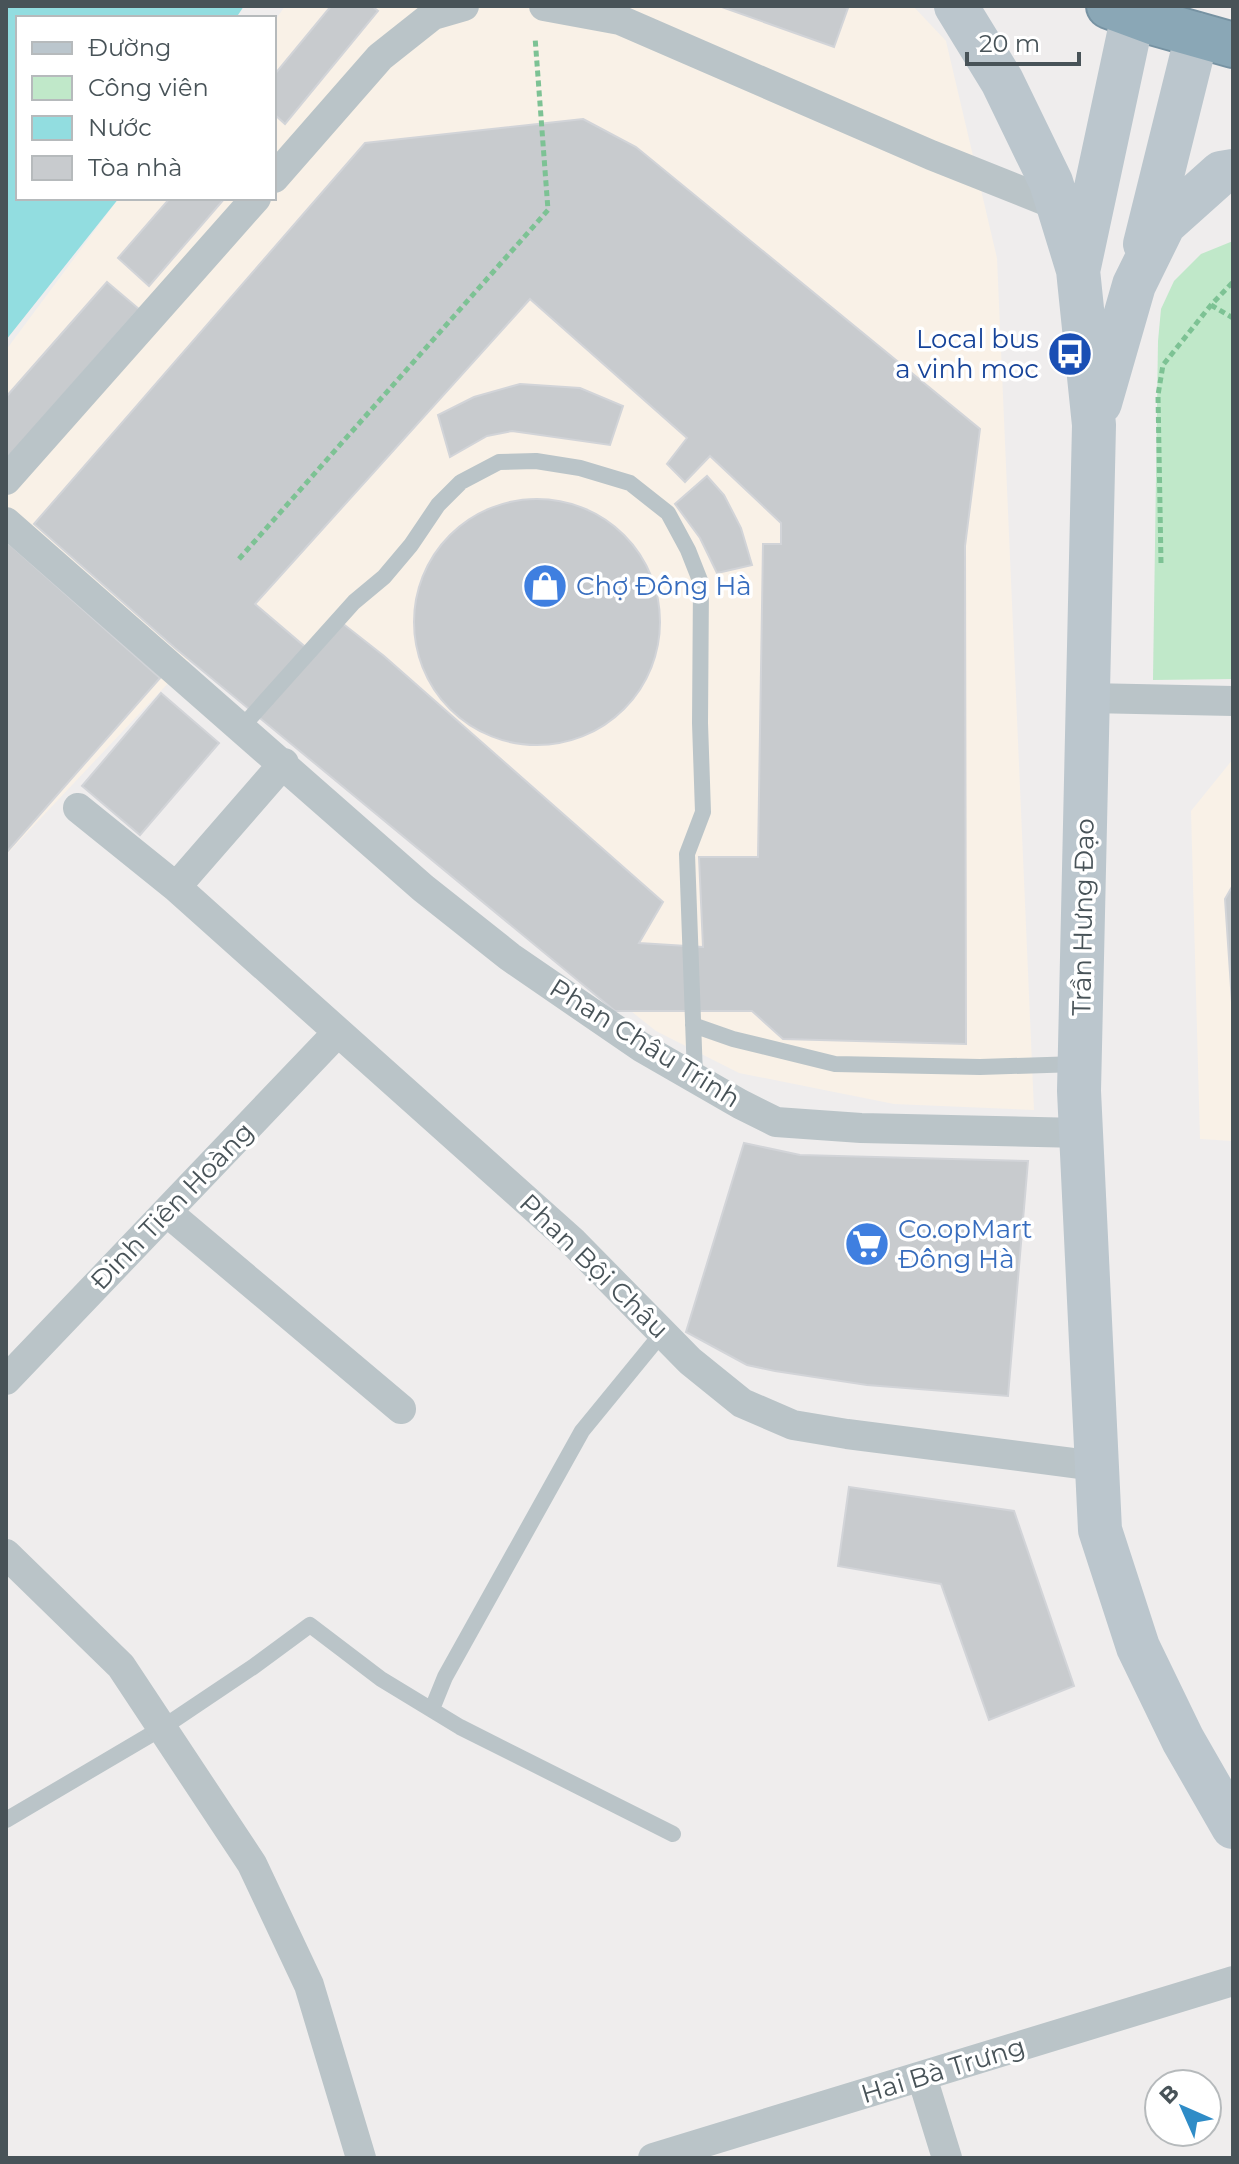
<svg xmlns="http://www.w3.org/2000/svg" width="1239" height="2164" viewBox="0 0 1239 2164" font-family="Montserrat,sans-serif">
<rect width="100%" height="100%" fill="#efeded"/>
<path fill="#f9f1e7" d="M285,6H913L946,41L997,258L1034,1110L894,1104L739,1073L656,1031L190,660L6,855V350L119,198H274V22Z
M1233,759V1141L1200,1139L1191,811Z"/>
<path fill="#c0e8c9" d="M1233,241V679L1153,680L1158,341L1161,309L1174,281L1201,254Z"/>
<path fill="#92dde0" d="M6,6H244L236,18H18V198H119L6,340Z"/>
<path fill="#c8cbce" stroke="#d2d4d8" stroke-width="2" fill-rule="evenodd" d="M331,6H372L378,11L285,124L274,114V75Z
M719,6H841L848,8L834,47Z
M583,119L636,147L980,429L965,546L966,1044L783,1039L752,1011H615L175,648L34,524L365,143ZM530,299L687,438L667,464L685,482L710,456L781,523V544H763L758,857H699L703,947L639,943L663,902L384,656L337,619L309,650L255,604Z
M170,198H225L149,286L118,258Z
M107,282L139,309L6,460V397Z
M520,384L580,388L623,406L610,445L512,431L487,436L450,457L438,415L474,397Z
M707,476L724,495L741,528L752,565L717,573L700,538L675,504Z
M414 622a123 123 0 1 1 246 0a123 123 0 1 1-246 0Z
M6,541L160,678L6,853Z
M161,693L219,743L140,835L82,786Z
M1233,885V1017L1225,899Z
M744,1143L800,1155L1028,1161L1008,1396L867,1385L775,1371L747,1365L686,1332Z
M849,1487L1014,1511L1074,1686L989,1720L941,1584L838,1566Z"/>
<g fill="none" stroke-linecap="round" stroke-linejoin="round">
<g stroke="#7692a2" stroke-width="48">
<path id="highway" d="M1109,6L1155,23L1233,45"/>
</g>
<path stroke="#7dc294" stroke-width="5" stroke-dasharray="6 4" stroke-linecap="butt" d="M1211,305L1233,318
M239,559L548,210L535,37
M1161,563L1158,395L1163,365L1211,305L1233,282"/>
<path stroke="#bac4c8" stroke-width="16" d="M242,727L354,602L384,577L411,545L438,505L461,482L499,462L536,461L580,468L630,483L668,513L688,550L701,583L700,723L703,812L687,854L695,1076
M693,1025L733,1039L835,1064L980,1067L1078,1064
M432,1709L445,1677L582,1431L663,1332
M6,1820L162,1728L253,1667L310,1625L381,1679L460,1727L673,1834"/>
<path stroke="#bac4c8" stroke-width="30" d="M544,6L620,20L931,155L1059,206
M274,178L380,57L433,15L464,6
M6,480L256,198
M6,522L423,888L510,957L641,1047L740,1104L776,1122L861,1128L1081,1133
M1088,698L1233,701
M78,808L176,887L573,1242L690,1361L742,1403L793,1425L847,1434L1096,1466
M176,887L284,763
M167,1212L401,1409
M6,1380L338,1032
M6,1554L121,1666L252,1864L309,1985L361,2158
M922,2077L947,2158
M653,2158L1233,1981"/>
<path stroke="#bbc6cd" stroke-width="44" d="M956,6L1002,81L1051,182L1078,270L1094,425L1079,1091L1100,1530L1138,1647L1183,1740L1233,1827
M1145,244L1197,35
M1079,267L1133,15
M1100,403L1134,285L1164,224L1221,173L1233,171"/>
<use href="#highway" stroke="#8aa7b6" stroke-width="44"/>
</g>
<defs>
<g id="bus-disc" transform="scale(2.3)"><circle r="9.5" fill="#1a4fb4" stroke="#fff"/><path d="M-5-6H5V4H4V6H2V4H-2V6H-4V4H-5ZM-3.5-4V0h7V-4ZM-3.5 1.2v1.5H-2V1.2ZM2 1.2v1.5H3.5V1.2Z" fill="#fff"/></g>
<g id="shop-disc" transform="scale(2.3)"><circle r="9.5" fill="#3f7fe0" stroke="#fff"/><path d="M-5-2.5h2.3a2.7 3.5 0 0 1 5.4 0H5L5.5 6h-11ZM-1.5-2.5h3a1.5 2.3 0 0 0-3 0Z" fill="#fff"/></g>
<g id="supermarket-disc" transform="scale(2.3)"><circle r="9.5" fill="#3f7fe0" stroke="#fff"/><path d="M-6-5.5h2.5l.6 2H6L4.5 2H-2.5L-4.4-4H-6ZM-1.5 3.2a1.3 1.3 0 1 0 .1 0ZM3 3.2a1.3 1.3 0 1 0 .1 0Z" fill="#fff"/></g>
</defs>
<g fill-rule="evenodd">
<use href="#bus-disc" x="1070" y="354"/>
<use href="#shop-disc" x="545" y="586"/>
<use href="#supermarket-disc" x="867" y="1244"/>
</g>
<g text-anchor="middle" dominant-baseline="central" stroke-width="7" stroke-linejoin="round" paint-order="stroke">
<g font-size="26" fill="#164399" stroke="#fff" text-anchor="end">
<text x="1039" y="339">Local bus<tspan x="1039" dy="30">a vinh moc</tspan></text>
</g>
<g font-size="26" fill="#366cbe" stroke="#fff" text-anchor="start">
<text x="576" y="586">Chợ Đông Hà</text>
<text x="898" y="1229">Co.opMart<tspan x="898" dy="30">Đông Hà</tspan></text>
</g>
<g font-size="26" fill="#485358" stroke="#fff">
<text transform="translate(1083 917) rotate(-89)">Trần Hưng Đạo</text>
<text transform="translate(645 1043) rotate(32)">Phan Châu Trinh</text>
<text transform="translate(172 1206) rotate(-46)">Đinh Tiên Hoàng</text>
<text transform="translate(594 1266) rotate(44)">Phan Bội Châu</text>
<text transform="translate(943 2070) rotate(-17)">Hai Bà Trưng</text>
</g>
</g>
<rect width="1239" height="2164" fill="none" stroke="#485358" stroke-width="16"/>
<rect x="16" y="16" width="260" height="184" fill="#ffffff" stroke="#b6babc" stroke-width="2"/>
<rect x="32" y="42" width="40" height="12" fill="#bbc6cd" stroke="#b6babc" stroke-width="2"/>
<text x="88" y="56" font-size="24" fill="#485358">Đường</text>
<rect x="32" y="76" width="40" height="24" fill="#c0e8c9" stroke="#b6babc" stroke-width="2"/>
<text x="88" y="96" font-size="24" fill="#485358">Công viên</text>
<rect x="32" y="116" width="40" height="24" fill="#92dde0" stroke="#b6babc" stroke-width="2"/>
<text x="88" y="136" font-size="24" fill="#485358">Nước</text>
<rect x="32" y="156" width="40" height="24" fill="#c8cbce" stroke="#b6babc" stroke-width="2"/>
<text x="88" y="176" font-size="24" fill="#485358">Tòa nhà</text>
<g transform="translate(1183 2108) rotate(315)"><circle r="38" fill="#ffffff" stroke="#b6babc" stroke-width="2"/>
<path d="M0-6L14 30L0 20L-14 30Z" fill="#2f8cc7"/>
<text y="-12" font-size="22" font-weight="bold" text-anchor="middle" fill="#485358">B</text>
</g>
<path d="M967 52v12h112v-12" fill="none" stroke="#485358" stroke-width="4"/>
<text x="979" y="52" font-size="24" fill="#485358" stroke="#ffffff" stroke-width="6" paint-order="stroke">20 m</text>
</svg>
